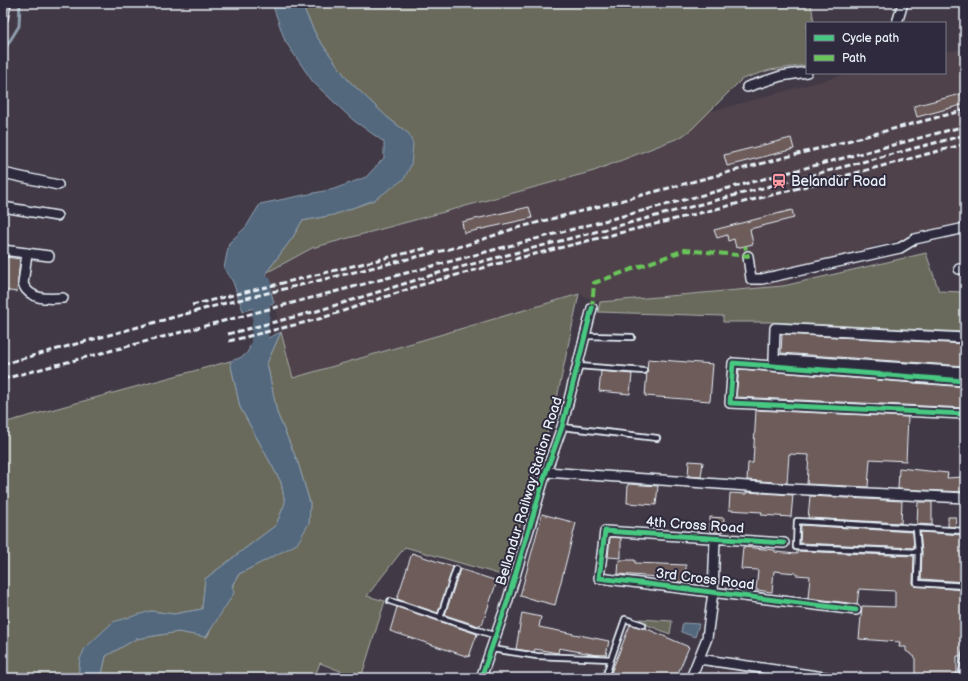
<svg xmlns="http://www.w3.org/2000/svg" width="968" height="681" viewBox="0 0 968 681" font-family="'Balsamiq Sans',sans-serif">
<rect width="100%" height="100%" fill="#423946"/>
<filter id="ink" filterUnits="userSpaceOnUse"><feTurbulence type="fractalNoise" baseFrequency=".025" numOctaves="2"/><feDisplacementMap in="SourceGraphic" scale="8" xChannelSelector="R" yChannelSelector="G"/><feConvolveMatrix kernelMatrix="1 2 1 2 8 2 1 2 1" color-interpolation-filters="sRGB"/></filter>
<g filter="url(#ink)">
<path fill="#4f434c" d="M965,49V221L810,264L783,286L600,302L579,294L293,378L266,273L312,248L594,171L681,137L692,129L709,112L851,73H945V52Z"/>
<path fill="#6a6b5c" stroke="#a9aeaa" d="M301,3H811L814,23H807V65L770,70L742,79L692,129L681,137L594,171L312,248L266,273L293,237L302,221L333,215L374,200L409,134L387,117L348,80L317,37Z
M926,253L939,291L962,292L965,300V332L769,322H723V316L598,312L600,302L783,286Z
M579,294L556,403L505,576L405,547L367,596L385,601L361,678H358L320,663L314,678H101L106,656L136,639L178,632L207,637L239,574L296,544L309,523L310,503L298,463L277,413L267,363L281,332L293,378Z
M230,361L240,407L281,482L285,503L276,525L205,579L202,609L174,614L151,611L80,659L78,678H3V423Z
M640,619L672,621L670,634L640,622Z"/>
<path fill="#52677d" stroke="#8e9eae" d="M272,3H301L317,37L348,80L387,117L409,134L413,144L411,165L404,179L374,200L333,215L302,221L293,237L266,273L274,303L243,311L233,282L224,268L229,243L246,227L260,204L334,189L366,177L384,158V142L353,120L313,82L285,41Z
M281,332L267,363L277,413L298,463L310,503L309,523L297,544L239,574L232,585L234,593L206,637L178,632L136,639L106,656L101,678H78L80,659L85,648L113,622L151,611L174,614L202,609L205,579L276,525L285,503L281,482L240,407L230,361C240,358 247,357 250,346Z
M683,623L699,624L695,637L681,632Z"/>
<g fill="none" stroke-linecap="round" stroke-linejoin="round">
<path stroke="#8e9eae" stroke-width="3" d="M3,52L19,26L20,3"/>
<path stroke="#52677d" stroke-width="17" d="M258,365L263,283"/>
</g>
<path fill="#6d5b5a" stroke="#e8f1f8" d="M965,93V104L917,117L914,106Z
M791,138L794,149L727,166L724,155Z
M529,207L532,218L464,233L462,222Z
M792,210L794,218L750,229L753,244L736,248L734,239L728,241L727,235L717,238L714,230Z
M6,257L20,259L17,292L3,290Z
M782,334L965,344V366L781,353Z
M648,359L713,364L710,401L645,396Z
M739,369L965,387V408L736,397Z
M601,371L632,374L630,394L599,391Z
M756,410L908,417L906,461L870,459L868,487L807,484L809,455L789,454L787,483L747,480L748,463H753Z
M689,461L703,462L701,477L688,476Z
M899,468L948,473L947,478L963,477L964,492L898,489Z
M628,484L658,486L656,505L627,503Z
M746,492L793,495L791,517L761,515L762,512L729,510L730,493L746,494Z
M810,496L902,501L901,523L808,518Z
M918,502H932V525L917,524Z
M542,514L576,523L555,605L520,596Z
M710,517L724,518L723,532H710Z
M948,517H956L955,527L948,526Z
M801,525L913,532L914,548L800,543Z
M920,532L963,535L962,565H965V582L921,579L922,552Z
M610,537L621,538V558L608,557Z
M743,547L775,550V552L797,554V551L914,556L913,583L915,586L965,590V636L961,656H957V673H956V678H915V657L906,651V647H899L900,642L859,639L862,606L895,607V591L859,589L857,604L808,598L810,576L796,575V573L774,571L772,592L756,590L758,570L741,569Z
M412,553L453,567L438,613L397,599Z
M619,560H635V563L686,565V583L672,581V578L618,574Z
M460,569L497,581L482,625L480,624L479,626L445,615Z
M397,607L477,634L469,657L390,631Z
M522,613L541,617L539,627L609,641L606,655H597L559,648L558,653L535,649L534,652L516,649Z
M630,625L645,628L689,647L676,678H609Z"/>
<g fill="none" stroke-linecap="round" stroke-linejoin="round">
<g stroke="#e8f1f8" stroke-width="8">
<path id="lane" d="M586,336L632,337
M578,366L644,371
M562,427L657,438
M916,528L918,552
M965,531L797,521L796,547L918,552L917,583L965,586
M390,601L496,636
M440,618L456,569
M492,649L537,656L611,659L605,678
M611,659L625,619L643,625
M961,678L965,656"/>
</g>
<g stroke="#e8f1f8" stroke-width="12">
<path id="street" d="M3,18L6,3
M897,23L903,3
M747,87L781,76L807,72
M3,173L58,185
M3,207L57,216
M3,250L49,256
M27,253L23,284C30,300 47,299 63,298
M748,256L751,279H762L900,248L915,239L965,228
M959,269H965
M965,338L775,328L774,359L965,372
M965,381L733,363L730,403L965,414
M546,472L790,489L965,498
M784,543L605,531L599,578L856,610
M699,659L831,678
M481,678L507,603L546,472L562,427L592,308
M691,678L707,638L713,592L715,539"/>
</g>
<use href="#lane" stroke="#2f2a3d" stroke-width="4.5"/>
<use href="#street" stroke="#2f2a3d" stroke-width="9"/>
<path stroke="#e8f1f8" stroke-width="3" stroke-dasharray="6 3" stroke-linecap="butt" d="M192,305L427,248
M228,334L317,311L442,272L965,135
M229,341L319,319L424,284L519,258L784,192L965,144
M3,364L222,304L466,245L513,229L965,110
M3,379L965,126"/>
<path stroke="#6ac65a" stroke-width="4" stroke-dasharray="8 4" stroke-linecap="butt" d="M592,308L594,283L685,250L748,256L745,246"/>
<g stroke="#2f2a3d" stroke-width="8">
<path id="cycleway" d="M965,381L733,363L730,403L965,414
M784,543L605,531L599,578L856,610
M481,678L507,603L546,472L562,427L592,308"/>
</g>
<use href="#cycleway" stroke="#46c982" stroke-width="5"/>
</g>
</g>
<defs>
<g id="station-bare" transform="scale(1.2)"><path d="M-3-6H3Q5-6 5-4V2Q5 4 3 4L4.5 6H3L1.5 4h-3L-3 6H-4.5L-3 4Q-5 4-5 2V-4Q-5-6-3-6ZM-3.5-4v3h7v-3ZM-3.5 1v1.5H-2V1ZM2 1v1.5H3.5V1Z" fill="#ff9aa2" stroke="#2f2a3d" stroke-width="2.5" paint-order="stroke"/></g>
</defs>
<g fill-rule="evenodd">
<use href="#station-bare" x="779" y="181"/>
</g>
<g text-anchor="middle" dominant-baseline="central" stroke-width="4" stroke-linejoin="round" paint-order="stroke">
<g font-size="14" fill="#e8f1f8" stroke="#2f2a3d" text-anchor="start">
<text x="791" y="181">Belandur Road</text>
</g>
<g font-size="14" fill="#e8f1f8" stroke="#2f2a3d">
<text transform="translate(529 491) rotate(-73)">Bellandur Railway Station Road</text>
<text transform="translate(695 525) rotate(4)">4th Cross Road</text>
<text transform="translate(705 579) rotate(7)">3rd Cross Road</text>
</g>
</g>
<rect width="968" height="681" fill="none" stroke="#2f2a3d" stroke-width="16"/>
<rect x="8" y="8" width="952" height="665" fill="none" stroke="#e8f1f8" stroke-width="1.5" filter="url(#ink)"/>
<rect x="806" y="22" width="140" height="52" fill="#2f2a3d" stroke="#797a88"/>
<rect x="814" y="35" width="20" height="6" fill="#46c982" stroke="#797a88"/>
<text x="842" y="42" font-size="12" fill="#e8f1f8">Cycle path</text>
<rect x="814" y="55" width="20" height="6" fill="#6ac65a" stroke="#797a88"/>
<text x="842" y="62" font-size="12" fill="#e8f1f8">Path</text>
</svg>
